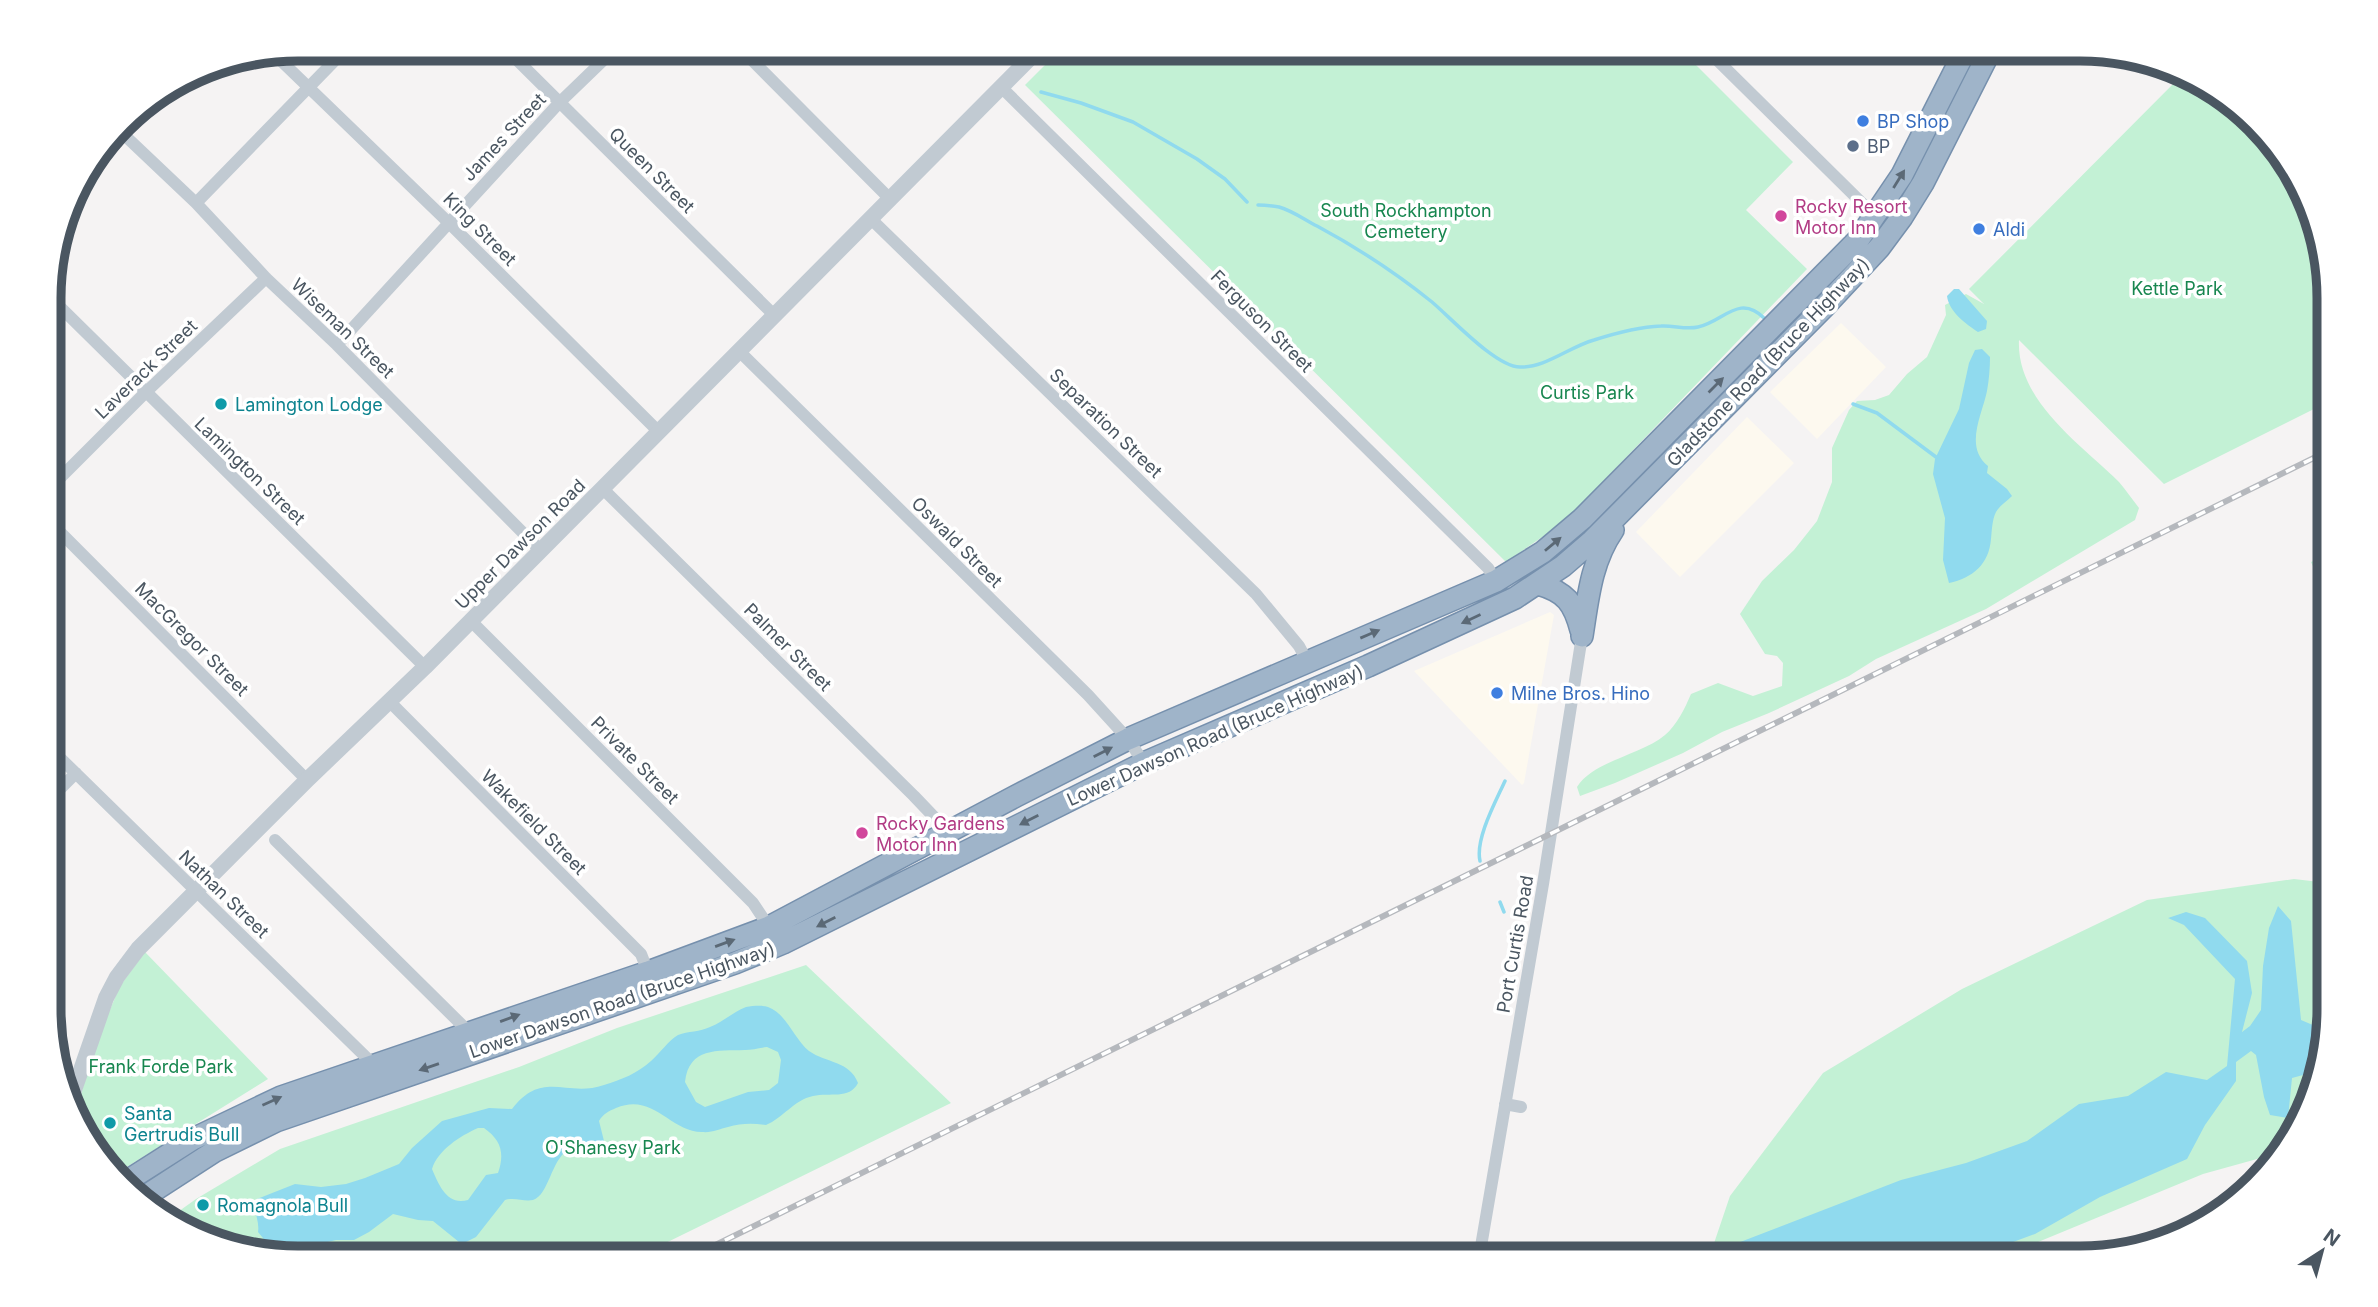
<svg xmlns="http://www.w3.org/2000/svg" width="2378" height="1307" viewBox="0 0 2378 1307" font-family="Inter,sans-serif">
<rect width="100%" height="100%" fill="#f5f3f3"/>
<path fill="#fdf9ef" d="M1841,323L1886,367L1817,439L1770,392Z
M1747,417L1794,463L1680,577L1636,532Z
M1550,612L1554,615L1524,783L1522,785L1414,671Z"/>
<path fill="#c3f1d5" d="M1061,49H1680L1793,162L1746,210L1807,269L1564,522L1506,562L1025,85Z
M2181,76L2204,82L2287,160L2328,281V402L2164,484L2019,340C2016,400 2080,444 2119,482C2126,490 2132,499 2139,508L2135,520L1986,609L1876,659L1849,676L1769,713L1722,732L1683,753L1615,783L1580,796L1577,787C1593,761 1641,755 1665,735C1677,725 1685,708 1691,694L1718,683L1753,696L1782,686L1783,663L1777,656L1765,654L1740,614L1762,581L1794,550L1817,521L1832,482V448L1849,410L1857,401L1875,400L1889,395L1907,374L1927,357L1946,315L1945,305L1966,294L1984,304L1969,289Z
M2328,554C2325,561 2317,568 2328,575V583L2321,585L2311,562Z
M2294,879L2328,883V1025L2296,1133L2275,1154L2203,1174L1999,1258H1709L1730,1196L1823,1073L1962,989L2147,900Z
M145,952L268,1079L125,1168L114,1169L91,1147L77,1108L95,1045L120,986Z
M806,965L951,1103L635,1258H298L174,1225L168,1219L196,1199L280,1149L519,1067L617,1028Z"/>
<path fill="#90daee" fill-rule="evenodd" d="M1954,289H1959L1987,321L1986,329L1978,332C1966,324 1949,312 1947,296Z
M1982,349L1990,357C1990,368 1989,380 1987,391C1982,415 1964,447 1988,466L1987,473L2007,489L2012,496C2006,502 2000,505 1996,512C1992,520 1992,530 1991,539C1989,564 1973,578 1949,583L1943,560L1945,518L1933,474L1935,459L1959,409L1969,363L1975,350Z
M2278,906L2291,921L2301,1020L2327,1031L2314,1072L2292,1078L2288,1118L2270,1115L2264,1097L2256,1055L2251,1051L2236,1062V1081L2205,1125L2187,1159L2100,1197L2035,1234L1970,1258H1723L1722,1249L1901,1180L1966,1163L2027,1141L2079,1104L2128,1096L2166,1072L2207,1080L2227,1066L2235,979L2184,925L2168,918L2186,912L2205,918L2247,961L2252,993L2242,1032L2250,1026L2261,1010L2263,966L2269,928Z
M746,1007C753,1006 762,1005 768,1007C787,1014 794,1039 809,1051C826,1063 850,1061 858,1083C849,1100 830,1092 813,1096C794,1100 783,1118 766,1125C753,1123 741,1123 728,1127C719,1129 712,1133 702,1132C669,1131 653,1092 616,1108C609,1111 603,1114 599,1121L604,1141L601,1146C591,1148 579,1144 568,1150C551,1160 549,1195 533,1200C524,1202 515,1197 505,1200L476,1237L466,1242H459L433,1221L418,1220L393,1214L369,1232L354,1240H336L291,1251L272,1249L258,1232C260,1220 252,1211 257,1199L295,1184L321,1187L346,1184L365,1178L399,1164L412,1148L442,1121L489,1108L512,1109C543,1069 566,1098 604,1085C621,1080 638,1073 651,1061C660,1053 669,1040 678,1035C688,1031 700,1032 710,1027C723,1022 733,1012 746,1007ZM767,1047L778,1052L781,1060L778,1083L769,1090L748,1092L705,1107L696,1102L685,1082C689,1047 717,1051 745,1050C752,1050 759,1048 767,1047ZM478,1128H484C501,1140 505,1153 498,1173L486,1175L468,1200C447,1206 439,1185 432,1169C438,1150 460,1136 478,1128Z"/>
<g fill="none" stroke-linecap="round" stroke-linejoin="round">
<path stroke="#90daee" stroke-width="3.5" d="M1041,92L1081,103L1133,122L1197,159L1225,179L1247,202
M1258,205C1265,205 1273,206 1279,207C1293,211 1305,220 1317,226C1358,248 1396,273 1432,302C1452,319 1496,367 1520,367C1545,368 1569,347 1594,340C1616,333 1638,327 1661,326C1673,325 1686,330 1698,327C1723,322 1739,293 1764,318
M1853,404L1877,413L1936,457
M1480,861C1475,839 1496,801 1505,781
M1500,902L1504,912"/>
<g stroke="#7690ad" stroke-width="24">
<path id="trunk" d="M1538,584C1566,592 1574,603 1581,630
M1582,636C1588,598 1591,562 1613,530
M127,1181L193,1139L281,1097L648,972L769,927L1016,796L1128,739L1496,581L1543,552L1582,519L1858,240L1902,175L1966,49
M144,1197L215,1151L276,1121L735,963L783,943L1144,763L1368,666L1515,598L1563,566L1592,541L1824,307L1879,248L1902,217L1923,183L1991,49"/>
</g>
<path stroke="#c1cad2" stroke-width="12" d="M506,49L774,315
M741,49L891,200
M1706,49L1875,216
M274,54L449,223L659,432
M1001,87L1488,568L1496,581
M119,130L196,203L266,278L337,345L541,551
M196,203L346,49
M871,219L1256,594L1299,646L1307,661
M51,298L425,667
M337,345L559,103L615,49
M739,351L1088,695L1128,739L1144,763
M51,487L145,393L266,278
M603,489L914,796L935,818L944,835
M51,523L307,780
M471,621L753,903L769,927
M390,702L641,954L648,972
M51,749L373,1064
M51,798L76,773
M275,840L470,1033
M1505,1104L1521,1107
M1479,1258L1543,884L1582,636"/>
<path stroke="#c1cad2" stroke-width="16" d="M72,1096L106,998L117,977L138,949L307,780L425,667L1039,49"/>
<use href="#trunk" stroke="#9fb4c9" stroke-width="21"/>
<g stroke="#b5b8bd" stroke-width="6">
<path id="rail" d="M689,1258L2328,451"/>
</g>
<use href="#rail" stroke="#fff" stroke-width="3.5" stroke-dasharray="10" stroke-linecap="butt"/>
</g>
<defs><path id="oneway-solid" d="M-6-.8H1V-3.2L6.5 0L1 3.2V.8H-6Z" transform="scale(1.75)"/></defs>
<g fill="#5b6976">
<use href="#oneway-solid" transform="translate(1899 179) rotate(-58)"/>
<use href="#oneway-solid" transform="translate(1716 385) rotate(-45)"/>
<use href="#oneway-solid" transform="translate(1553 544) rotate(-40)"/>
<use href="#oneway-solid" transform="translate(1471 619) rotate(155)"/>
<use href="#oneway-solid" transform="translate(1370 634) rotate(-23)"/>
<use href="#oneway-solid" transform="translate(1103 752) rotate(-27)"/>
<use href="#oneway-solid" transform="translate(1029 820) rotate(153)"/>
<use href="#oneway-solid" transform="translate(826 922) rotate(153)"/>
<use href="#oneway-solid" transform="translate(725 943) rotate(-20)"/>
<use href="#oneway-solid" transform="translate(510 1018) rotate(-20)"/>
<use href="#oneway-solid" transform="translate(429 1067) rotate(161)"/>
<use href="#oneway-solid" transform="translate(272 1101) rotate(-24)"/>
</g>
<g fill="#3f7fe0" stroke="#fff" stroke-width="2.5">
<circle cx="1863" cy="121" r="7"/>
<circle cx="1979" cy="229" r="7"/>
<circle cx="1497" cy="693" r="7"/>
</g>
<circle fill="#5c6f8a" stroke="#fff" stroke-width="2.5" cx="1853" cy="146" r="7"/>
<g fill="#d1479c" stroke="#fff" stroke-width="2.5">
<circle cx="1781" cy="216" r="7"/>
<circle cx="862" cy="833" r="7"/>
</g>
<g fill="#0f9aa8" stroke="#fff" stroke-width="2.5">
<circle cx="221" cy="404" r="7"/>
<circle cx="110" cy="1123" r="7"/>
<circle cx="203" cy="1205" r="7"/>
</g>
<g text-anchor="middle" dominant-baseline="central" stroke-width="7" stroke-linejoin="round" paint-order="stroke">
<g font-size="18" fill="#366cbe" stroke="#fff" text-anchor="start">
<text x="1877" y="121">BP Shop</text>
<text x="1993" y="229">Aldi</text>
<text x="1511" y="693">Milne Bros. Hino</text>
</g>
<g font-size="18" fill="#4a5661" stroke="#fff">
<text transform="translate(504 137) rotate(-47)">James Street</text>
<text transform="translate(652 170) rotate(45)">Queen Street</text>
<text transform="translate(480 229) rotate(45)">King Street</text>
<text transform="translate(1262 321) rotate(45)">Ferguson Street</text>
<text transform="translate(343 328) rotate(44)">Wiseman Street</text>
<text transform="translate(1768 362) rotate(-46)">Gladstone Road (Bruce Highway)</text>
<text transform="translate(146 369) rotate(-44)">Laverack Street</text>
<text transform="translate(1106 423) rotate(44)">Separation Street</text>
<text transform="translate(250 471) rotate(44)">Lamington Street</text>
<text transform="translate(957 542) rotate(45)">Oswald Street</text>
<text transform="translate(520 544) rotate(-45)">Upper Dawson Road</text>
<text transform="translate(192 639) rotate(45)">MacGregor Street</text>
<text transform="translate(788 647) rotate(45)">Palmer Street</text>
<text transform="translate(1215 735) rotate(-24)">Lower Dawson Road (Bruce Highway)</text>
<text transform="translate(635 760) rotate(45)">Private Street</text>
<text transform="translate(534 822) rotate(45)">Wakefield Street</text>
<text transform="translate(224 894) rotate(44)">Nathan Street</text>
<text transform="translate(1515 944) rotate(-80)">Port Curtis Road</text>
<text transform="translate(622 1000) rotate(-19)">Lower Dawson Road (Bruce Highway)</text>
</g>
<g font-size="18" fill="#4e5e75" stroke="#fff" text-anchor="start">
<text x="1867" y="146">BP</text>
</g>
<g font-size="18" fill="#b23c85" stroke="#fff" text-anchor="start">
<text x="1795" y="206">Rocky Resort<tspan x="1795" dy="21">Motor Inn</tspan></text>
<text x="876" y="823">Rocky Gardens<tspan x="876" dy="21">Motor Inn</tspan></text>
</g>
<g font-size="18" fill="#17864f" stroke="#fff">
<text x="1406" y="210">South Rockhampton<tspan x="1406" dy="21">Cemetery</tspan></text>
<text x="2177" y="288">Kettle Park</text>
<text x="1587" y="392">Curtis Park</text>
<text x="161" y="1066">Frank Forde Park</text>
<text x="613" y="1147">O'Shanesy Park</text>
</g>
<g font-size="18" fill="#0d838f" stroke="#fff" text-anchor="start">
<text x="235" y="404">Lamington Lodge</text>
<text x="124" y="1113">Santa<tspan x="124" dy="21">Gertrudis Bull</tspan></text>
<text x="217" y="1205">Romagnola Bull</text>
</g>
</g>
<path d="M0 0H2378V1307H0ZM298 61H2080A237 237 0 0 1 2317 298V1009A237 237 0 0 1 2080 1246H298A237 237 0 0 1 61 1009V298A237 237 0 0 1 298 61Z" fill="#fff" fill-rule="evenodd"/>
<path fill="none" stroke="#4a5661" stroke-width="9" d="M298 61H2080A237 237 0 0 1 2317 298V1009A237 237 0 0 1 2080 1246H298A237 237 0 0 1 61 1009V298A237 237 0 0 1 298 61Z"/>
<g transform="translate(2322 1251) rotate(36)" stroke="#ffffff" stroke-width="5" paint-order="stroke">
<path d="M0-5L12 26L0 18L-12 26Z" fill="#4a5661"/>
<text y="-10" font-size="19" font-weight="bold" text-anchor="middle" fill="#4a5661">N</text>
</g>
</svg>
